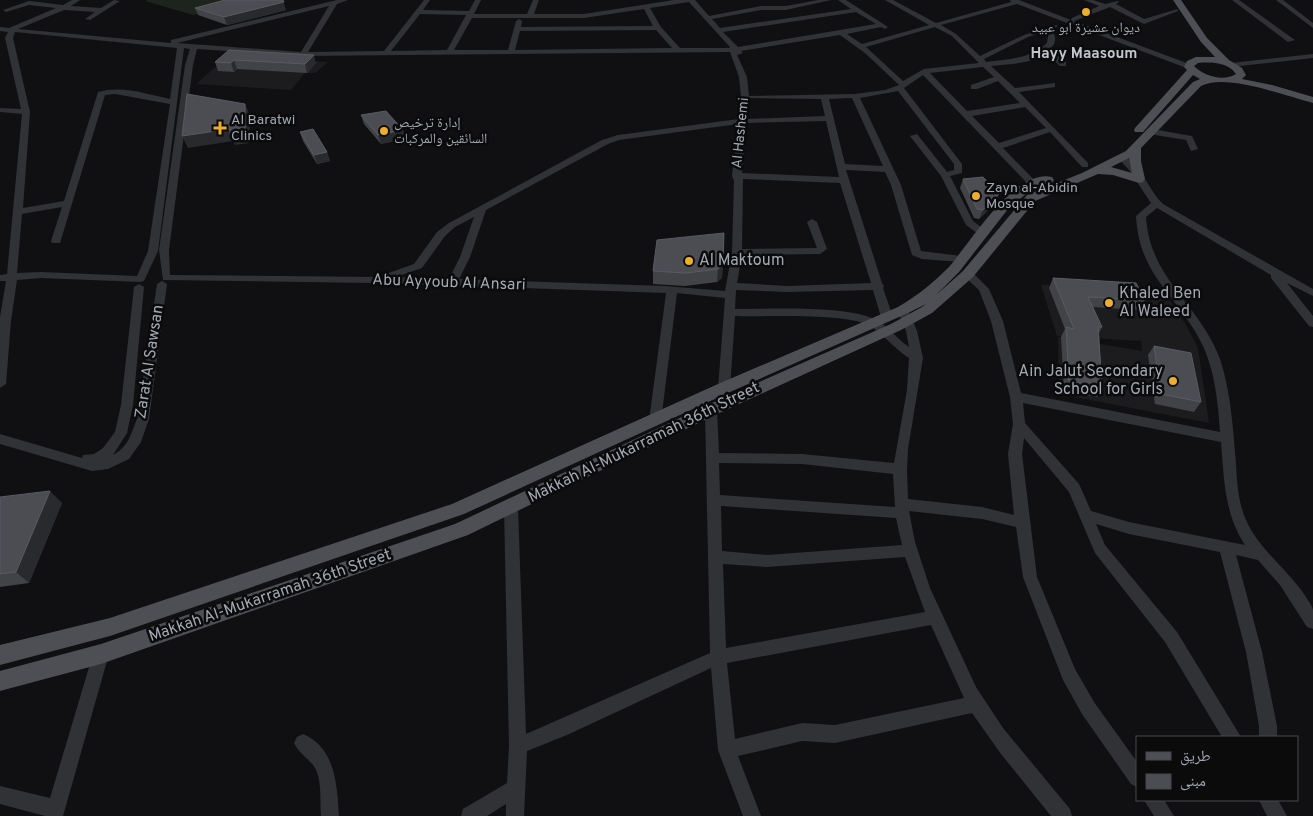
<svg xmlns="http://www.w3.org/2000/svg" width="1313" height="816" viewBox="0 0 1313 816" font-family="Overpass,'Noto Naskh Arabic',sans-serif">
<rect width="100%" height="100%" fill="#101012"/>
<path fill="#1c1c1e" d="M229,55L328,62L315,73H305L291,90L196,84Z
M1041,285L1163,290L1186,325L1198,348L1209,423L1059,394L1058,337L1142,351L1141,341L1057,336Z"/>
<path fill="#1d241d" d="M148,0H258L193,15L145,1Z"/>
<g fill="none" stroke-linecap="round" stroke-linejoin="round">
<path fill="#313236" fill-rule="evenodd" d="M72,0H80L71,6L101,8L114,0L120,1L90,20L85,19L95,12L64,10L18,29L171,43V40L337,0H348L337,4L308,52L384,51L424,0H430L423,10L469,11L475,0H481L474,14H527L533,0H539L534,14H584L674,0H695L709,16L761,6H786L818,0H831L786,10H761L712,19L720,28L851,9L838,0H846L888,27L885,29L881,27L847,34L862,44L929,25L885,0H893L936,23L1011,2L1010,0H1019L1071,20L1072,18L1099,6L1084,0H1093L1105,4L1118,1L1119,2L1116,4L1144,19L1178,9V11L1144,24L1110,7L1074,21L1192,65V69H1189L1017,4L941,25L956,34L980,56L1024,35L1057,25V27L1052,29C1056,37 1057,43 1050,49L1066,62V66H1060L1046,53C1033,64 1007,64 991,66L1015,88L1055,83V87L1019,92L1088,163V167H1082L1050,132L1003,148L1038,184L1033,187L1030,186L923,75L904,88L962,164V173L950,176L973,221L989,233L988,235H980L966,225L941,176L910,136L917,134L947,172L954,170V164L898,91L860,98L901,185L921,251L961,256L966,259L961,262L922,259L912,255L891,185L885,172L846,170L882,283L884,286L883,288L893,317L891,320L887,321L881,317L873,290L787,292L736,290L735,309C769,309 848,305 876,320C888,326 897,339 909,347L906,331L897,310L899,307H907L917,331L923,358L908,449L907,470L908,499L982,507L1014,515L1008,454L1013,424L1010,397L991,321L979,290L964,276L963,274L964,272H972L989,289L1003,321L1021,393L1220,432C1218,403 1215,372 1203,346C1179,296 1139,277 1136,216L1151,203L1129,170L1118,158L1122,155C1139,161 1149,191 1163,204L1313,289V296L1287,283L1313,316V327L1309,326L1271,278V275L1157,208L1146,217C1150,280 1200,304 1220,359C1231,392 1233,429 1236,464C1237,482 1238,502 1246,520C1258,548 1286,568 1304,594C1307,599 1312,605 1313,610C1313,616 1313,623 1313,629L1307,627L1280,585L1258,560L1236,555L1262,652L1277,726V737H1259V726L1246,652L1220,552L1129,534L1096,524L1105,545L1177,632L1241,737H1222L1165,642L1095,553L1069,492L1024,438L1022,454L1037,577L1075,669L1094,702L1137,762V787L1131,784L1082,714L1063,680L1023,577L1016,527L982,519L909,511L915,542L930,588L976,687L1003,728L1070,809L1072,816H1051L1001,754L972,713L835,743L802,741L738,756L761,816H743L718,750L711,668L567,735L527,751L524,816H506V804L487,816H461L463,809L507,783L509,746L504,508L506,504L511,502L516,504L518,508L526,734L710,653L705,410L707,407H715L717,410L719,453L802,454L894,463L907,390L909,358C896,350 880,331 868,325C843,313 765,317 735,316L730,388L724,392L718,388L725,298L677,293L661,421L659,424H651L649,421L666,293L374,283L163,280L159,250L185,65L190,49L184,48L158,251L144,281L140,282L41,278L17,280L11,321L6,384L0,388V317L6,281H0V275L7,274L22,114L0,112V108L21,109L5,38L8,32L0,31V27L9,28L56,8L29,5L6,12L3,10L29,1L63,5ZM689,2L730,47L729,48H680L661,27L650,8ZM329,6L301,52L177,43ZM644,9L653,26L521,27L522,21L519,19L516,21L508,50H454L472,18H584ZM856,12L876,24L738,47L723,32ZM420,14L466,15L447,50L391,51ZM935,27L952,36L979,63L924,69L903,81L866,47ZM656,30L672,48L515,50L520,31ZM1046,31L1048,36L1047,43C1030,59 1009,59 986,62L984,59L1028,37ZM15,32L177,48L170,99C147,94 122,85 98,92L64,201L23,208L30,112L13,38ZM840,35L865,53L899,85L885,90L855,94L749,96L747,77L738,57L737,55L743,53L741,51ZM197,49L303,56L730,52L739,77L741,97L739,119L618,135L602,140L449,223L437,232L414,264L383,275L382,277L170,275L169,250L193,65ZM983,67L994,77L971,85V89H977L998,81L1020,103L967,111L930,73ZM115,94L170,104L148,251L137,276L41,272L17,273L22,214L62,207L51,241L52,243H60L105,95ZM749,98L821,99L825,116L747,119ZM852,98L883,166L845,164L829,99ZM1025,107L1046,128L999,143L972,116ZM826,121L839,177L742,173L747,123ZM738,124L732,176L734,181L732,252L725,291L665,286L459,279L470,257L486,210L608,144L619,140ZM743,179L840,183L871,283L787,286L737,283L742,255L820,254L827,249L817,222L812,219L807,222L817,248L742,249ZM474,217L460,257L449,279L396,277L422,268L445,236L455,227ZM1023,403L1221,442C1224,478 1224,513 1245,545L1129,522L1091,511L1079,484L1025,423ZM719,463L802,464L893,474L895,507L720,495ZM721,506L896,518L902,545L767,555L722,551ZM905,557L925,612L726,648L723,564L767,567ZM931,625L964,698L835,725L802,723L735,739L727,663Z
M1232,0H1239L1295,40L1288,42Z
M1276,0H1283L1313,23V28Z
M1313,54V58L1231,67L1227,65L1231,63Z
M1152,129L1192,136L1198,149L1191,151L1186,140L1149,134V130Z
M162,281L167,284L149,419L141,442L129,459L108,469L92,471L0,444V434L82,458L83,455L94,454L103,448L115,432L121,405L134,287L139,284L144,287L133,405L127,433L113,455C128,447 131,434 137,419L157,284Z
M101,646L107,649L109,654L63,816H45L0,804V786L50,798L93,654L95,649Z
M303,734C336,748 337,786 339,816H321C320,802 322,780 315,768C309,758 299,754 294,743L297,737Z
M1144,800H1164L1174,816H1154Z
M1259,800H1278L1287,816H1267Z"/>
<path fill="#4d4f55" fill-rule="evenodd" d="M1173,0H1181L1207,38L1229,60L1242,68L1246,75L1242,79L1272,85L1313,97V103C1285,96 1226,73 1201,86L1141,148V161L1145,179L1143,182L1139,183L1113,175L1098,174L1035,201L973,277L932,313L901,330L717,414L468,535L101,664L0,691V671L101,644L455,524L705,406L891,324L922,307L926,304L908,313L730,392L464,514L110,636L0,665V645L110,618L452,504L718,384L898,307C917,296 933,283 949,267C970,243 1015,168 1052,177L1054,180L1052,183L1032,189L1008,209L959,272L935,296L963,271L1027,195L1082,173L1126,151L1193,82L1200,79L1193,75L1143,132H1135L1134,130L1135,128L1187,70L1184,67L1187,61L1196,57H1215L1201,42ZM1198,63C1211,62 1228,62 1236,74C1223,82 1204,76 1194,66ZM1129,158L1132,173L1111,167Z"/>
</g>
<path fill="#414347" d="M195,8L286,10L227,25L198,15Z
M229,50L316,63L307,73L237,69L234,72L218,71L215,62Z
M361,115L403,130L405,139L381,144L364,124Z
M300,132L327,152L330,161L317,164L303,141Z
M963,179L996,203L979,219L974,218L960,188Z
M724,233L722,278L717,282L685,286L653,284V271Z
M1053,278L1145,300L1139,310L1093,307L1102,327L1099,333L1102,387L1097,397L1064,391L1061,337L1065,329L1049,288Z
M1154,346L1201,402L1194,412L1155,404L1148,355Z
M0,497L62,503L29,583L0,587Z"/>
<path fill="#292a2d" d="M283,0L286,10L227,25L224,17Z
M314,55L316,63L307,73L305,64Z
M234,60L237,69L234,72L231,63Z
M245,104L250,115L249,143L235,145L233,141L188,148L182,136Z
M403,130L405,139L381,144L378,135Z
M327,152L330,161L317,164L314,155Z
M999,194L996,203L979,219L983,210Z
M723,265L722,278L717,282L718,269Z
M50,491L62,503L29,583L16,572Z"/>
<path fill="#4c4d53" stroke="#595b62" d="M225,0H283L284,2L224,17L195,8Z
M229,50L314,55L305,64L234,60L231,63L215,62Z
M187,94L245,104V131L230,134V129L182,136Z
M386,111L403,130L378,135L361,115Z
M313,129L327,152L314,155L300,132Z
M983,177L999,194L983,210L977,209L963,179Z
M724,233L723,265L718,269L686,273L653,271L657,240Z
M1053,278L1136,283L1145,300L1088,297L1102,327H1098L1102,387L1069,381L1066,327L1074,329Z
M1154,346L1191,353L1201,402L1161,394Z
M50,491L16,572L0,574V497Z"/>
<g fill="#edad2d" stroke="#0b0b0c" stroke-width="2">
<circle cx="1086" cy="12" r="5"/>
<path d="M217.5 120.5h5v5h5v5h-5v5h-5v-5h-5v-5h5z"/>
<circle cx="384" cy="131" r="5"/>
<circle cx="976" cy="196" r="5"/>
<circle cx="689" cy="261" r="5"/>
<circle cx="1109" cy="303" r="5"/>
<circle cx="1173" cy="381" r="5"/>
</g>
<g text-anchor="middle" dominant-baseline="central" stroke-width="5" stroke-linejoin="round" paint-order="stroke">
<g font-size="14" fill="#a2a7b2" stroke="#0b0b0c" text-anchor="start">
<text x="1086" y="28" text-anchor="middle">ديوان عشيرة ابو عبيد</text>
<text x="231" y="120">Al Baratwi<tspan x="231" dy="16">Clinics</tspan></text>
<text x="394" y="123">إدارة ترخيص<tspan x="394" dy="16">السائقين والمركبات</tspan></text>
<text x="986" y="188">Zayn al-Abidin<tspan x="986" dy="16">Mosque</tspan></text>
</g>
<g font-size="14" fill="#a2a7b2" stroke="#0b0b0c">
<text transform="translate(741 133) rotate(-84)">Al Hashemi</text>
</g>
<g font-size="15" font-weight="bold" fill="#c2c5ce" stroke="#0b0b0c">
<text x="1084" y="54">Hayy Maasoum</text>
</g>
<g font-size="16" fill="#a2a7b2" stroke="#0b0b0c" text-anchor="start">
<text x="699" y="261">Al Maktoum</text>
<text x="1119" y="294">Khaled Ben<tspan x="1119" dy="18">Al Waleed</tspan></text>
<text x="1163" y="372" text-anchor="end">Ain Jalut Secondary<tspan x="1163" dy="18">School for Girls</tspan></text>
</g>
<g font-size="16" fill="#a2a7b2" stroke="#0b0b0c">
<text transform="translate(449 283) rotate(2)">Abu Ayyoub Al Ansari</text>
<text transform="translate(150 362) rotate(-81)">Zarat Al Sawsan</text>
<text transform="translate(644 443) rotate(-26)">Makkah Al-Mukarramah 36th Street</text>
<text transform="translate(270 596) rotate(-19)">Makkah Al-Mukarramah 36th Street</text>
</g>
</g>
<rect x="1136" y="736" width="162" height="65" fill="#0b0b0c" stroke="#47494e"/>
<rect x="1146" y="752" width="25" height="8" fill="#4d4f55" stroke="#47494e"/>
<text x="1180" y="761" font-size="15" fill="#a2a7b2">طريق</text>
<rect x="1146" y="774" width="25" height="15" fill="#4c4d53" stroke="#47494e"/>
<text x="1180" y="786" font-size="15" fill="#a2a7b2">مبنى</text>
</svg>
